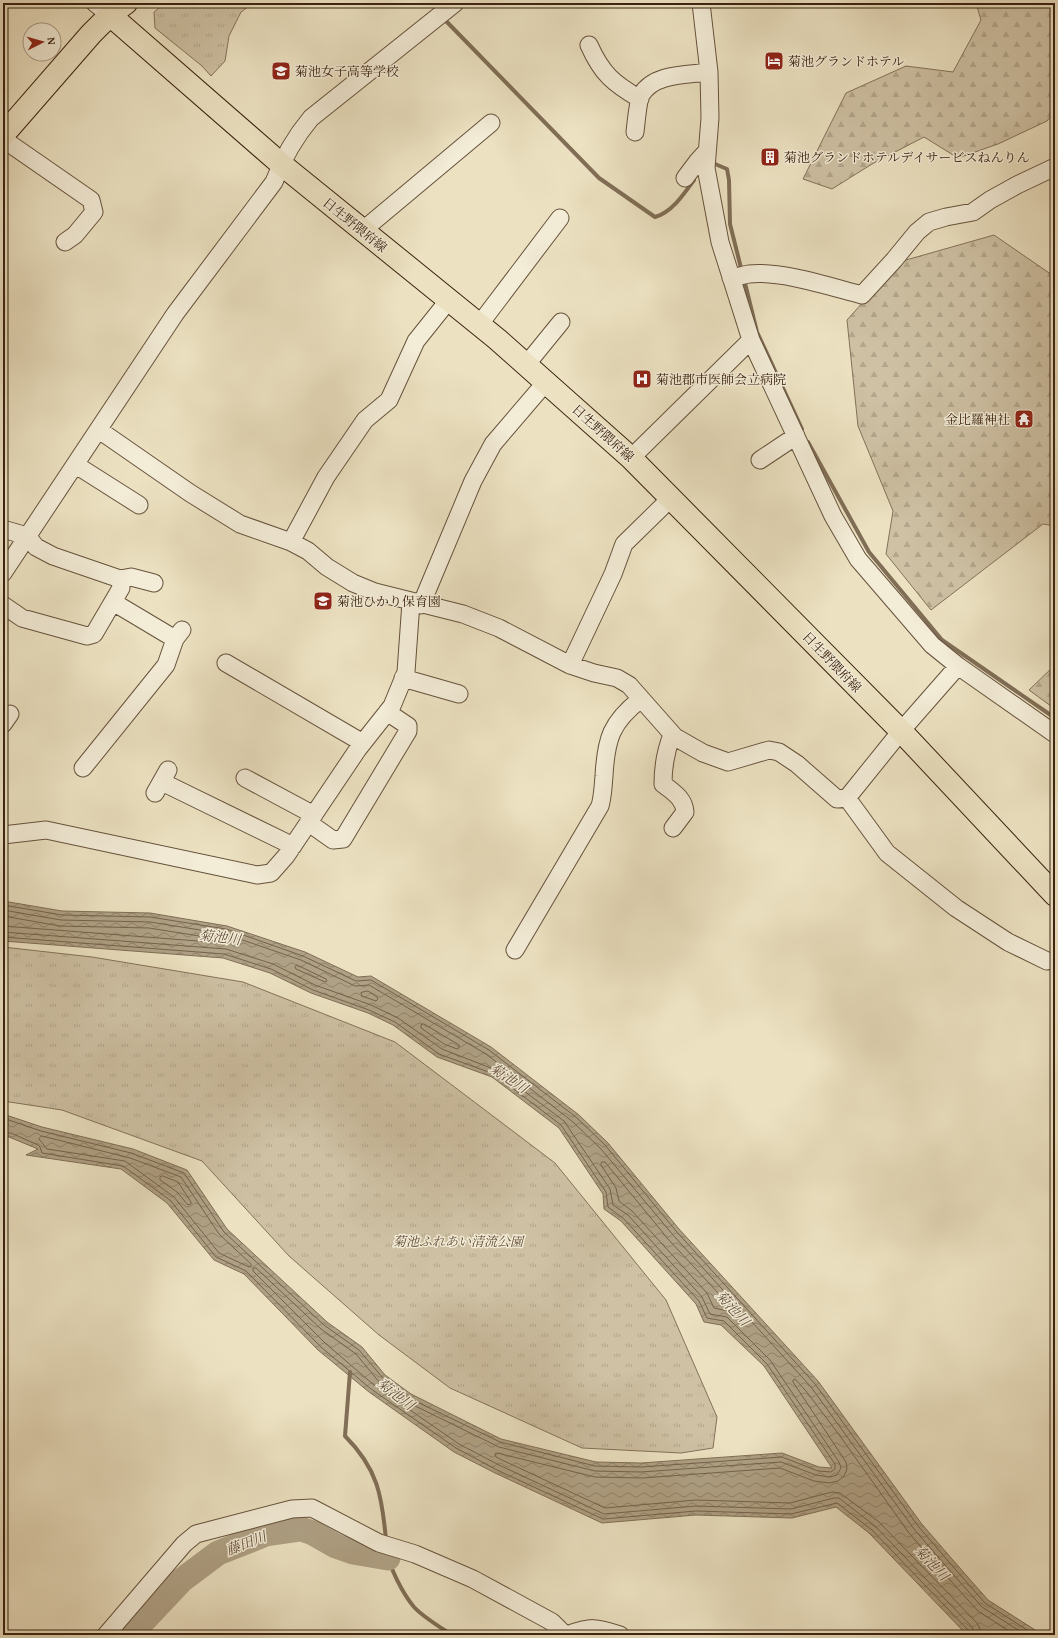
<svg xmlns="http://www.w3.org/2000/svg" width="1058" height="1638" viewBox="0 0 1058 1638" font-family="'Gentium Book Plus','Noto Serif JP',serif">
<defs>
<pattern id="grass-tufts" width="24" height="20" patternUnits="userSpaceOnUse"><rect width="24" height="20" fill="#cec1a4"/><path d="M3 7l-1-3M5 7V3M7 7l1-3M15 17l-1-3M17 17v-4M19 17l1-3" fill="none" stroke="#b2a68c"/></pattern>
<pattern id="forest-firs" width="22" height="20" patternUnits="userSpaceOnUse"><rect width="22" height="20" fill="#cec1a4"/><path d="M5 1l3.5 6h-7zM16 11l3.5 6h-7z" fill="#b2a68c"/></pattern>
<pattern id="water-waves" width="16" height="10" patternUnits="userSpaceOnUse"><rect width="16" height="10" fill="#afa185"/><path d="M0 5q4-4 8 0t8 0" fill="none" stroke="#8f836b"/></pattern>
</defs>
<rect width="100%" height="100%" fill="#ece2c2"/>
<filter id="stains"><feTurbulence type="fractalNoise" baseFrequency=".005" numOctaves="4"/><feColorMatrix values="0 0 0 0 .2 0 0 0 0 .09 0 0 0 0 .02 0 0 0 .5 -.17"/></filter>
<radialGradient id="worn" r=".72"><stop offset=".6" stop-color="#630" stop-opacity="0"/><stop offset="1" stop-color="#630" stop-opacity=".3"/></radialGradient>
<path fill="url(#grass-tufts)" stroke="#84725a" d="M165,3H253L241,12L229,36L225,61L211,76L202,66L155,28L154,12Z
M3,947L92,957L243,982L395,1042L555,1163L666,1300L717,1417L713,1448L681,1453L582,1448L450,1388L379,1335L289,1256L202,1161L62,1110L3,1101Z"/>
<path fill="url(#forest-firs)" stroke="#84725a" d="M976,3H1055V111L1047,121L998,144L958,158L924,137L872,164L832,189L803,179L846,93L906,66L953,72L981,20Z
M994,235L1055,277V526L1043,524L931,610L886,554L893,511L858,426L847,320L899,262Z
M1055,665V709L1029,690Z"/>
<path fill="url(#water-waves)" stroke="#806e56" d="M3,901L62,911L150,913L227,926L305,952L358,977L371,976L491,1047L579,1115L608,1143L679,1229L818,1381L921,1523L952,1559L988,1600L1043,1635H967L869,1533L836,1507L792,1518L696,1515L602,1523L495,1473L454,1452L369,1392L318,1350L244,1274L214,1260L167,1203L121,1169L26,1155L38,1149L9,1137H3V1114L42,1127L133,1149L187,1170L227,1229L327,1322L362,1347L385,1375L411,1394L501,1439L596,1462L641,1463L782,1453L819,1467L832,1468L764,1366L721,1325L704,1322L696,1304L621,1221L604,1209L603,1194L559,1128L492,1077L437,1057L393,1025L368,1013L311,993L270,973L223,958L3,941Z"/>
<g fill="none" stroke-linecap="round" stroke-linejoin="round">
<path stroke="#74624a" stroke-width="1" d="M3,905L62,915L150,917L226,929L303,956L356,981L371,980L489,1050L577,1118L605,1145L676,1231L815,1384L918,1526L949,1562L985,1603L1035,1635
M3,910L61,920L150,922L225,934L301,960L355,986L369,985L486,1054L573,1122L601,1149L673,1235L811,1387L914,1529L945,1565L982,1607L1026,1635
M3,916L60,926L149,928L212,938L213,940L211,942L3,926
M3,932L226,949L273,964L315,985L371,1005L398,1018L442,1049L496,1070L564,1121L610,1189L613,1205L628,1215L702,1297L710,1314L727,1317L770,1360L839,1462L841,1468L837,1475L830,1477L816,1475L781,1462L641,1472L595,1471L499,1447L407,1402L380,1383L356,1354L321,1329L256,1268H253V1271L325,1343L374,1385L459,1444L499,1465L604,1514L696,1506L791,1509L834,1498H839L875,1526L972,1627L975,1635
M3,937L224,954L271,969L313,990L369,1010L395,1022L439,1054L494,1074L561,1125L606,1192L608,1207L624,1219L699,1301L707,1318L724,1321L767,1364L835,1464V1469L831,1472L818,1471L782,1457L641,1467L595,1466L500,1442L409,1398L383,1378L359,1350L324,1325L224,1232L184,1173L131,1153L41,1131L3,1118
M297,965L326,979L327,981L325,982L296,969L295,967Z
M363,992L368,991L377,997L378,999L376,1001L362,996L361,993Z
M424,1024L459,1045V1048L457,1049L444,1044L421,1028V1025Z
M3,1133H11L38,1145L40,1147L42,1153L123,1166L170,1200L216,1257L246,1271L321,1347L371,1389L456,1448L497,1470L603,1519L696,1511L791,1514L837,1503L872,1530L969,1631L970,1635
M42,1136L130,1158L181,1177L219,1234L251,1264V1266L249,1267L219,1253L174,1197L125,1161L47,1149L39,1139Z
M602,1162H605L668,1239L733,1309L732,1312L714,1308L707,1293L632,1211L619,1201L616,1188L601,1165Z
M163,1176L178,1182L191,1202V1204L188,1205L177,1192L160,1180V1177Z
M981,1635L980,1629L977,1623L879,1522L840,1493L832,1492L790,1503L696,1500L605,1508L502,1460L496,1457L495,1454L497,1453L595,1477L642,1478L780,1468L814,1481L830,1483L838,1481L844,1476L847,1469L846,1462L793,1382V1380L795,1379L806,1391L840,1436L909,1533L940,1569L978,1611L1015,1635"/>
<path stroke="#806e56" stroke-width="4" d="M431,3L435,7
M446,21L599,178L655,217C672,212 684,194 694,180
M715,164L727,169L729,180L730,224L742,272
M744,279L757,332L802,429
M808,442L869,552L942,640L1055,718
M350,1372L345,1436C378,1469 382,1496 386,1540
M387,1551C389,1567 403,1594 414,1607C423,1617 440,1627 452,1635"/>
<path stroke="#afa185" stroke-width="25" d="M130,1635L182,1580L218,1553L266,1534L301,1529L313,1533L336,1546L353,1552L388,1558"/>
<g stroke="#66523c" stroke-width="19">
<path id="minor" d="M95,3L110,15
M701,3L709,72L710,118L706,168L720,242L751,340L833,516L858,559L932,645L958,666L1055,734
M589,45C602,74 613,83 640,99
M635,132C636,124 638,100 641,95C654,73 687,75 709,72
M3,139L91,200L94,212L75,235L65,242
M685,178L697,162L707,151
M362,231L491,123
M731,278C737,277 743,275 749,274C780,270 831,287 862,295L894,260L917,232L929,222L946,217L973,212L990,200L1017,185L1055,167
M479,325L560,218
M526,365L561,322
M99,430L190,493L240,524L291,542L308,551L327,567L353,583L375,592L463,614L499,628L570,665L594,673L617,678L629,685L675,737L703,753L728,762L769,750L779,752L797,764L837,799L847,798L901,731L958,666
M631,458L751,340
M760,460L796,436
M76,465L139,505
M3,529L27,536L36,547L53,556L120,579L121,588L94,634L87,636L22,618L3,605
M291,542L326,477L365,420L389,400L416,341L448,301
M3,573L175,314L274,182C283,158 295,137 311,118L455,3
M120,579L131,577L154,583
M113,602L175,639
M421,605L473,481L493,444L546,382
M226,663L363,743
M570,665L613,574L624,544L671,498
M403,678L459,694
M3,724L10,714
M672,735C666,750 663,767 663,784C673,792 684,798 685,812L673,828
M83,768L166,665L175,639L182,630
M245,778L314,815
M162,782L293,846
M155,793L168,770
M847,798L887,853L956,908L1008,942L1047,961
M309,823L333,840L343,839L408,731V726L387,712
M3,835L46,830L257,875L271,873L286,856L358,749L392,706L406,672L411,602
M515,950L600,806C603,796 603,786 604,776C606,739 611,722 641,699
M106,1635L184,1544L196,1534L292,1509L312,1508L379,1543L415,1554L473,1579L552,1622L565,1635
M567,1635C591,1626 596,1627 620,1635"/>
</g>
<g stroke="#3a2210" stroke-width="24">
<path id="major" d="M110,15L281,164L497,339L631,458L901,731L1055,895
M3,135L91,34L110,15L126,3"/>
</g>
<use href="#minor" stroke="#f3ecd7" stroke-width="17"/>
<use href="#major" stroke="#ece2c2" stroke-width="22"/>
</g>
<defs>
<g id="hotel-square" transform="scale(1)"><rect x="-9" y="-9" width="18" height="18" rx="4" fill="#8f2418" stroke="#f3ecd7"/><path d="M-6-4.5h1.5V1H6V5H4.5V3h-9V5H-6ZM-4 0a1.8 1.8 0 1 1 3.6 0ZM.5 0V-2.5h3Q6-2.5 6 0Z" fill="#fff"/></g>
<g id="school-square" transform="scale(1)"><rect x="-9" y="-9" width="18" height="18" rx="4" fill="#8f2418" stroke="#f3ecd7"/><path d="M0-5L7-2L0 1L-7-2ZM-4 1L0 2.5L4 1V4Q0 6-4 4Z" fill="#fff"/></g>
<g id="building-square" transform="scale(1)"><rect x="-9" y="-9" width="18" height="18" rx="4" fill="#8f2418" stroke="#f3ecd7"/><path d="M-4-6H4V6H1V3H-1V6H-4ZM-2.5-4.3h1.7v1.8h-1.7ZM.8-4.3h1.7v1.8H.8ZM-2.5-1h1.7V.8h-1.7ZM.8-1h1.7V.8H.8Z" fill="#fff"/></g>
<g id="hospital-square" transform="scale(1)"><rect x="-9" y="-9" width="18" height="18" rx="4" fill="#8f2418" stroke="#f3ecd7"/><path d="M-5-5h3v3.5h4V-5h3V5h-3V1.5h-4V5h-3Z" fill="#fff"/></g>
<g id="temple-square" transform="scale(1)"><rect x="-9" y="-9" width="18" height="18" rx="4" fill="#8f2418" stroke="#f3ecd7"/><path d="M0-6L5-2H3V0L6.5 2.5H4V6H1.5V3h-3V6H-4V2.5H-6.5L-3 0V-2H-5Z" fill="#fff"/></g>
</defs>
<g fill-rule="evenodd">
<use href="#hotel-square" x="774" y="61"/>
<use href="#school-square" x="281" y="71"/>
<use href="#building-square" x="770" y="157"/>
<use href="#hospital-square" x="642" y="379"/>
<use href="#temple-square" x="1024" y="419"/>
<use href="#school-square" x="323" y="601"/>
</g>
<g text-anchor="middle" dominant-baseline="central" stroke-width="3" stroke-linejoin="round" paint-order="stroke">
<g font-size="13" fill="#3a2210" stroke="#f3ecd7" text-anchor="start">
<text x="788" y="61">菊池グランドホテル</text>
<text x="295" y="71">菊池女子高等学校</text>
<text x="784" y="157">菊池グランドホテルデイサービスねんりん</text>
<text x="656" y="379">菊池郡市医師会立病院</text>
<text x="1010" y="419" text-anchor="end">金比羅神社</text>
<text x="337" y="601">菊池ひかり保育園</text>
</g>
<g font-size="13" fill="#3a2210" stroke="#f3ecd7">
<text transform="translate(355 225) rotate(39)">日生野隈府線</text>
<text transform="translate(603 433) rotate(42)">日生野隈府線</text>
<text transform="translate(832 662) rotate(46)">日生野隈府線</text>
</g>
<g font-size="13" font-style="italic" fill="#5f4a35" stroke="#f3ecd7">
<text x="458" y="1241">菊池ふれあい清流公園</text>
</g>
<g font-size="14" font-style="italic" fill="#634e39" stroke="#f3ecd7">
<text transform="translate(220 937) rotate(7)">菊池川</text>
<text transform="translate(509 1078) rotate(34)">菊池川</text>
<text transform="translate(733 1308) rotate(48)">菊池川</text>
<text transform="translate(396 1394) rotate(38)">菊池川</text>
<text transform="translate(246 1543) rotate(-21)">藤田川</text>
<text transform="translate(932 1563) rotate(47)">菊池川</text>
</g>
</g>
<rect width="1058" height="1638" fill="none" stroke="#ece2c2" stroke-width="16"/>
<rect x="4" y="4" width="1050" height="1630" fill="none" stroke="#3a2210" stroke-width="2"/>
<rect x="8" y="8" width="1042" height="1622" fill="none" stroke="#3a2210"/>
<g transform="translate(42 42) rotate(84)"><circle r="19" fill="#f3ecd7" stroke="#a99b87"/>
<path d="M0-3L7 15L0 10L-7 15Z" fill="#8f2418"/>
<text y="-6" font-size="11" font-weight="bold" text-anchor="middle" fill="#3a2210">N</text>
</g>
<rect width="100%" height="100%" filter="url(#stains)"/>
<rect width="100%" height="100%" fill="url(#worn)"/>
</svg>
